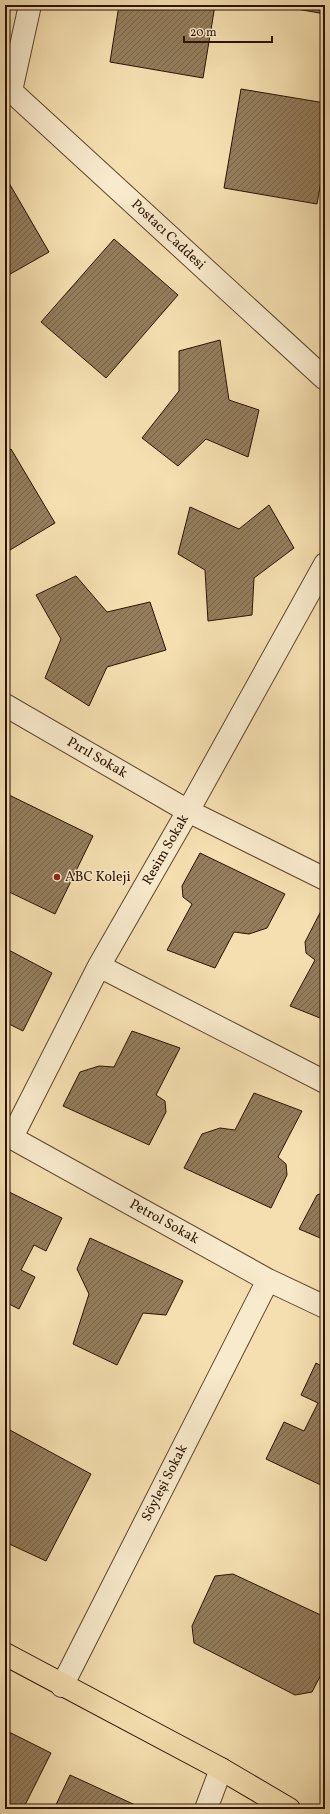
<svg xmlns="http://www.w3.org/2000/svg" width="330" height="1814" viewBox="0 0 330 1814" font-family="Vollkorn,serif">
<defs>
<pattern id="building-hatch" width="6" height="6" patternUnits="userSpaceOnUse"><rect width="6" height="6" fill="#947d5c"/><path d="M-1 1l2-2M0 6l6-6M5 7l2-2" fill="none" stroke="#79654a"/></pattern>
</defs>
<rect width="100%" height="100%" fill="#f5dfb0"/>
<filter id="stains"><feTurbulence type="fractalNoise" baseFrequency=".005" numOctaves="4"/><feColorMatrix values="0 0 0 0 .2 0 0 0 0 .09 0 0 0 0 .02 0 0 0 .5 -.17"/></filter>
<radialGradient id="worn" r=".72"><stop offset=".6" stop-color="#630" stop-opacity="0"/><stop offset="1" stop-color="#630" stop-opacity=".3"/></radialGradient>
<path fill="url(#building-hatch)" stroke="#2b1200" d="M119,5H215L203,78L110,62Z
M274,5H325V14Z
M241,89L325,103V158L317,204L224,188Z
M5,176L49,252L5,277Z
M114,239L178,295L106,378L41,322Z
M220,340L229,400L259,410L248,457L206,439L178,466L142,438L179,391V351Z
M11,449L55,523L5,553V453Z
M269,505L294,548L254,578L252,615L208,621L205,570L178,554L190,507L239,529Z
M76,576L107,612L150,602L166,650L107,667L89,706L45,678L61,639L36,595Z
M5,793L93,836L55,914L5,890Z
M200,853L285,894L267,928L249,934L234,932L215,968L167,950L192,904L183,897L182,886Z
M322,909L325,910V1020L290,1006L315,960L306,953L305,942Z
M5,948L52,973L23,1031L5,1022Z
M132,1031L180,1048L156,1095L165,1101L166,1112L149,1145L63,1106L80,1072L99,1066L114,1067Z
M254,1093L302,1111L278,1157L286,1164L287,1175L271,1208L184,1168L202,1134L220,1128L235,1130Z
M5,1190L62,1218L46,1251L34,1245L21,1270L35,1277L19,1309L5,1302Z
M325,1192V1240L299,1229L317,1195Z
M90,1238L183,1281L166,1315L143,1313L117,1365L73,1344L89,1294L77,1269Z
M316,1363L325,1368V1487L266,1459L284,1422L304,1431L318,1403L301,1395Z
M8,1429L91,1474L46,1561L5,1542V1436Z
M233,1574L325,1617V1667L312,1692L295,1695L194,1643L192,1626L215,1576Z
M5,1730L51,1753L23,1809H5Z
M70,1775L144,1809H54Z"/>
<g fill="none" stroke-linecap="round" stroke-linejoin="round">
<g stroke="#5e452c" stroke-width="24">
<path id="minor" d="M11,91L325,379
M5,94L11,91L30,5
M5,705L188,811L325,879
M99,966L325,1082
M5,1134L268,1280L325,1307
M12,1137L99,966L188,811L325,564
M62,1686L268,1280
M206,1809L221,1769"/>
</g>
<g stroke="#2b1200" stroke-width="24">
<path id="major" d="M5,1654L221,1769L289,1809"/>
</g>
<use href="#minor" stroke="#f8eacc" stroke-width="22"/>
<use href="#major" stroke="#f5dfb0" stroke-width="22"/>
</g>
<circle fill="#8f2418" stroke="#f8eacc" stroke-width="1.5" cx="57" cy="877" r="4"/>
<g text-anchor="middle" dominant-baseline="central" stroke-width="3" stroke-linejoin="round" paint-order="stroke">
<g font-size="14" fill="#2b1200" stroke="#f8eacc">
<text transform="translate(168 235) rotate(43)">Postacı Caddesi</text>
<text transform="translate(97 758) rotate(30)">Pırıl Sokak</text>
<text transform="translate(166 850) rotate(-60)">Resim Sokak</text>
<text transform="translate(164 1222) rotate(29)">Petrol Sokak</text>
<text transform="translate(165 1483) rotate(-63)">Söyleşi Sokak</text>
</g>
<g font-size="14" fill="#2b1200" stroke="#f8eacc" text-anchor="start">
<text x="65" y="877">ABC Koleji</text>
</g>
</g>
<rect width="330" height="1814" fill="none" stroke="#f5dfb0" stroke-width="20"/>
<rect x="6" y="6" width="318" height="1802" fill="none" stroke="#2b1200" stroke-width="2"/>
<rect x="10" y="10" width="310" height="1794" fill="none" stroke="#2b1200"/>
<path d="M184 36v6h88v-6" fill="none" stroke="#2b1200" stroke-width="2"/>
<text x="190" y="36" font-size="12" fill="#2b1200" stroke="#f8eacc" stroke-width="3" paint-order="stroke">20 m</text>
<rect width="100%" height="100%" filter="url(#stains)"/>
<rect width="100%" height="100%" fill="url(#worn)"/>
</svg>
